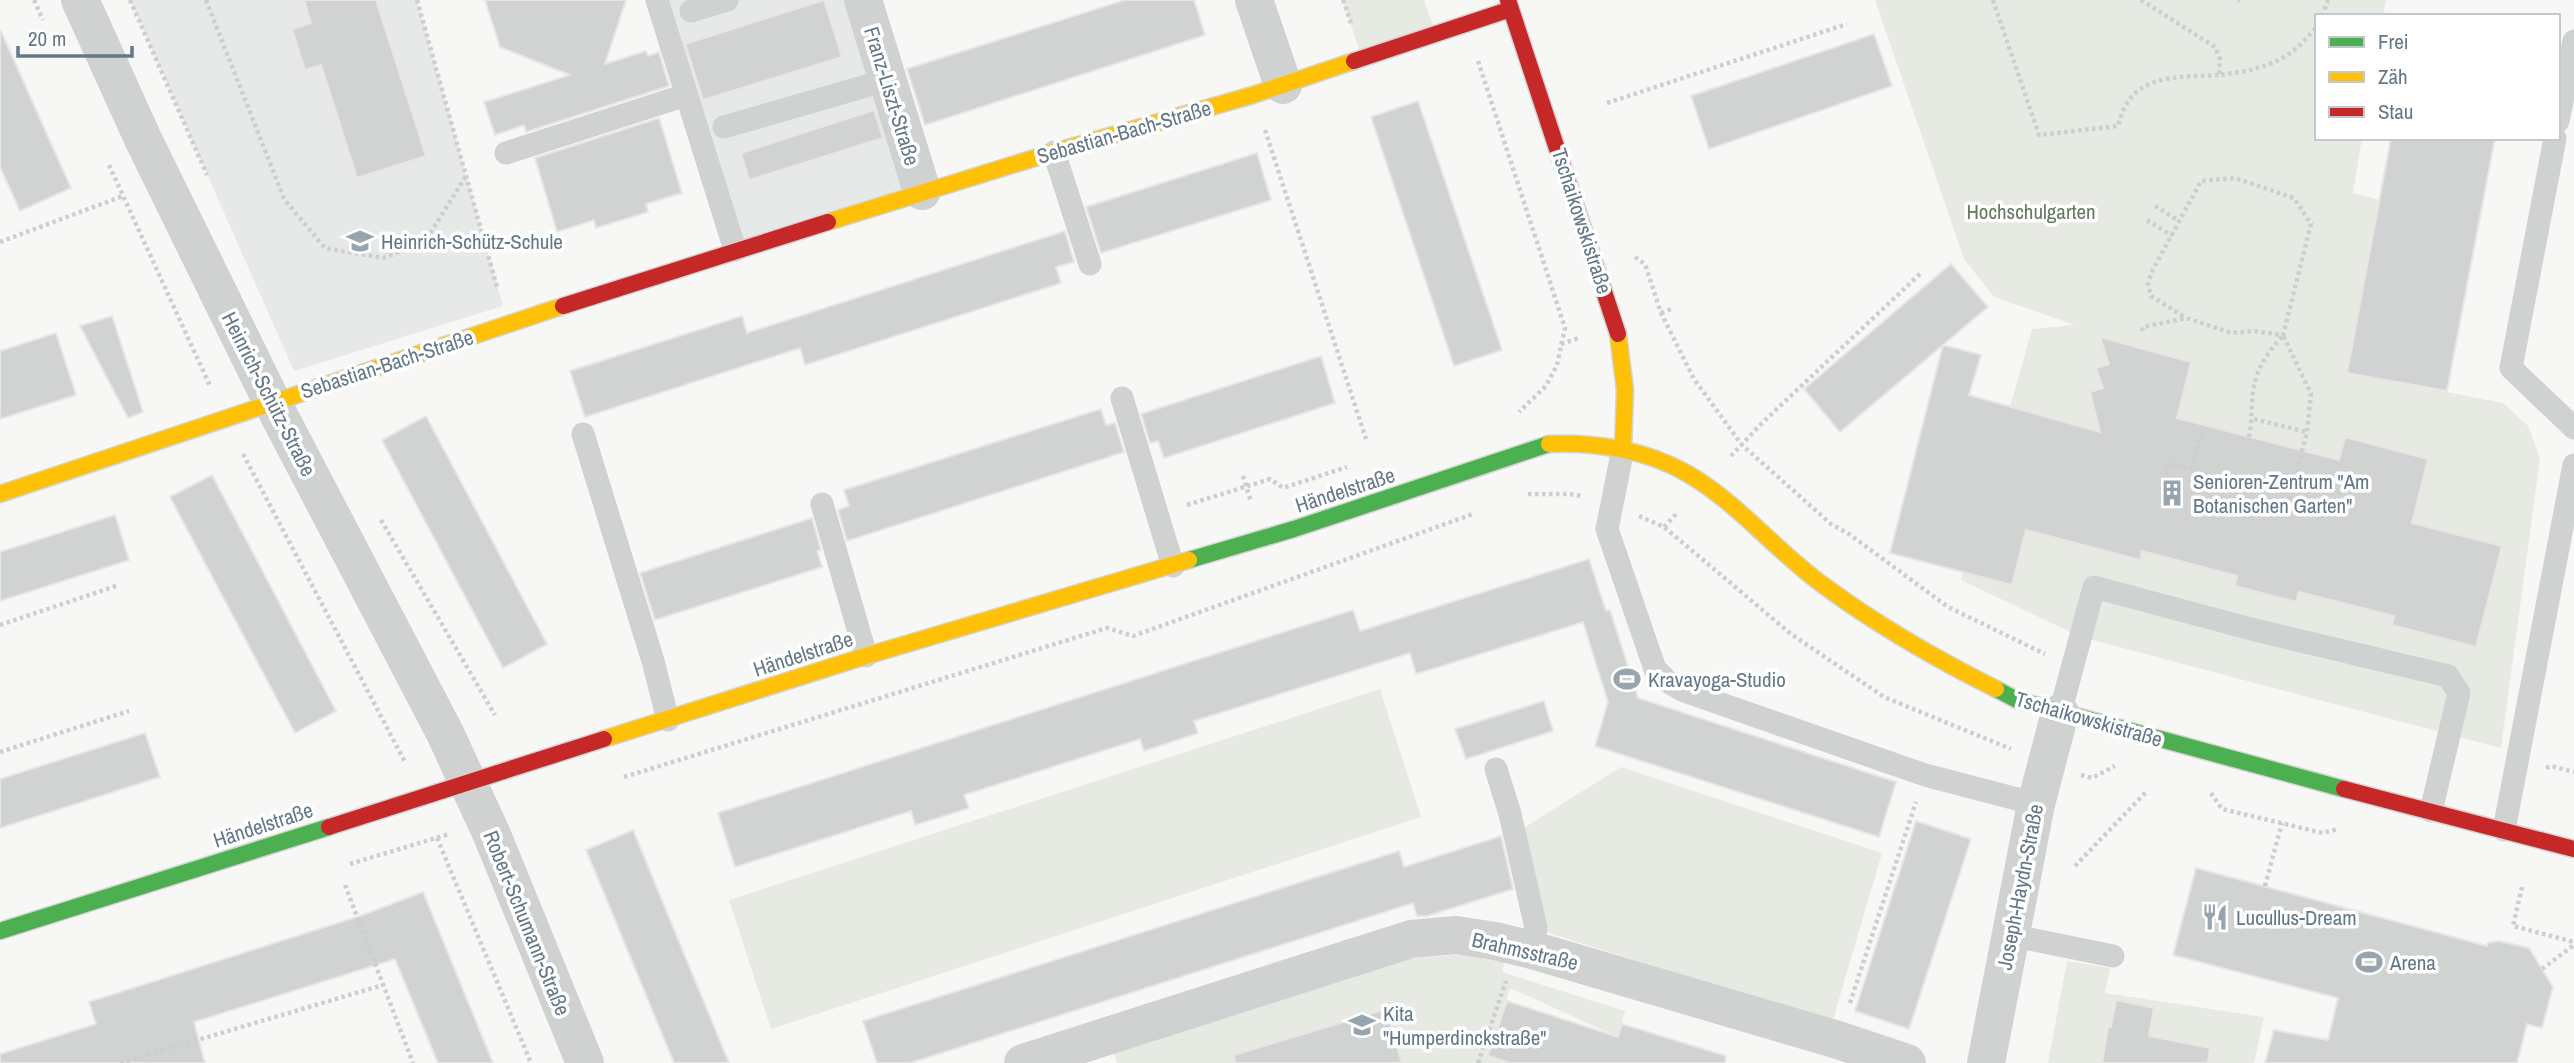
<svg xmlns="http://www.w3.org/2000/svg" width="2574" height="1063" viewBox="0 0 2574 1063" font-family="'Archivo Narrow',sans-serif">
<rect width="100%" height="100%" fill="#f7f7f5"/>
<path fill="#e7e9e8" d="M130,0H417L503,306L294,371Z
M657,0H863L922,191L735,250Z"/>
<path fill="#e6eae3" d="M1343,0H1424L1436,34L1362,59Z
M1875,0H2386L2383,16H2317V138H2362L2353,193L2380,200L2348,373L2503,403L2528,426L2540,458L2501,748L2081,637L1961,580L2032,329L2075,325L1994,297L1964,259Z
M1380,689L1421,817L771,1029L729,900Z
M1621,767L1882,853L1832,1023L1543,931L1521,839L1525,827Z
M1507,951L1502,972L1625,1011L1618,1037L1510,988L1488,1055L1510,1063H1117L1114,1053L1391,960Z
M2067,961L2110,968L2105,993L2264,1017L2254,1063H2048Z"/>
<path fill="#d1d3d3" stroke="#e6e6e5" stroke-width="2" d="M304,0H376L426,156L357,178L321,65L305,70L292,29L311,23Z
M485,0H626L605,64L646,51L648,56L659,52L669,86L526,132L524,125L495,135L484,102L570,75L500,47Z
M824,0L842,57L703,100L685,44Z
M1125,0H1194L1205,35L925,125L907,69Z
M0,29L71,188L20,211L0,167Z
M1874,34L1892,86L1709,149L1691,96Z
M1418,101L1502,350L1454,366L1371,117Z
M874,110L883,138L749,180L741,153Z
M659,118L682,193L646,204L648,212L596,228L594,220L557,232L535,158Z
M2391,138H2495L2447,391L2347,373Z
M1257,153L1271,200L1101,253L1086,207Z
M1065,231L1074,262L1056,267L1061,283L805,365L800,348L585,417L570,371L742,316L747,333Z
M1951,264L1988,307L1840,432L1804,389Z
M112,316L143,412L128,418L80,326Z
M56,333L76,395L0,419V351Z
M2100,337L2191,362L2177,418L2339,460L2345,437L2428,459L2412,523L2502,546L2476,647L2392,625L2394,616L2299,592L2296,602L2235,586L2237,576L2142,551L2140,560L2026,530L2012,585L1890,553L1943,345L1981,355L1969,395L2100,432L2090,392L2103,388L2096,368L2109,364Z
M1321,356L1335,403L1164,458L1158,441L1150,443L1141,414Z
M1101,409L1106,425L1115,423L1124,452L847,541L838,510L849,506L844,490Z
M426,416L547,644L503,668L382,440Z
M212,475L336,711L295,733L170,497Z
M115,515L129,560L0,601V552Z
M812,518L821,550L817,551L822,567L655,620L640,573Z
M1589,559L1606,611L1610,610L1638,698L1896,782L1879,837L1595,746L1608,702L1583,622L1416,674L1410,653L1194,721L1198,733L1144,751L1140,739L964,795L969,808L960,811L915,825L911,811L735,867L718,813L1353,610L1360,631Z
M1544,701L1553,731L1466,759L1455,729Z
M145,733L160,777L0,828V779Z
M1916,821L1971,839L1909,1029L1855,1011Z
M633,830L729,1063H674L604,893L586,850Z
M1501,836L1513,889L1427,916H1417L1413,903L910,1063H877L863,1021L1399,851L1404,867Z
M2196,868L2487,946L2488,943L2499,941L2529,948L2553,987L2542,1028L2527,1024L2517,1063H2265L2274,1030L2328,1040L2338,998L2173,955Z
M423,892L493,1063H438L395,959L194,1022L205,1063H0V1054L96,1024L89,1002L363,915Z
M2116,1000L2154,1008L2149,1036L2210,1048L2208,1063H2102L2108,1027H2111Z
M1507,1001L1618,1037L1622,1024L1726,1056L1725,1063H1510L1488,1056Z
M1386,1009L1402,1063H1235L1234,1055Z"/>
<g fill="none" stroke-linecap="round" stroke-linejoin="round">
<g stroke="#d3d5d5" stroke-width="19">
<path id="fast" d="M1189,560L1294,529L1549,444
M1996,689L2017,700L2344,789
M0,931L329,827"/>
</g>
<g stroke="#d3d5d5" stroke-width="19">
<path id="slow" d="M828,222L1054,152L1253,95L1354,61
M1618,334L1625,390L1623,449
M1549,444C1596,442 1647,450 1688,474C1738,503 1776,551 1823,585C1877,625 1936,659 1996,689
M0,494C188,431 375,367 563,306
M604,739L866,656L1189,560"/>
</g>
<g stroke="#d3d5d5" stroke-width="19">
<path id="jam" d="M1508,0L1618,334
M1354,61L1511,9
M563,306L828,222
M2344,789L2574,849
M329,827L604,739"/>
</g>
<path stroke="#cccecf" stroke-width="4.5" stroke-dasharray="3.5 3.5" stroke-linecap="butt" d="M34,0L43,20
M130,0L207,175
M206,0L284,199L325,248L383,258L424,243L466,176
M417,0L497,287
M1343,0L1351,23
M1993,0L2039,135L2118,126C2120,119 2122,111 2126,105C2143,73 2189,77 2219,75
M2141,0L2215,47L2220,59L2219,75C2245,72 2272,67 2293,51C2302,44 2309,35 2317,27
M2238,0H2240
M2322,16L2328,0
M1478,61L1565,328L1557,365L1546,386L1519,412
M1607,103L1847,24
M1265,130L1366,439
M109,165L210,386
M2155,206L2179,221
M2147,220L2172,236
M0,242L123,196
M1635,257L1645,264L1661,313L1694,379L1742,445L1831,524L1849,534L1948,607L2045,654
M1661,313L1674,308
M2142,331L2143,327L2186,318L2232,333L2254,331L2283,335L2311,224L2294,198L2235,178L2201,181L2151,273L2148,285L2151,296L2186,318
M1561,344L1579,338
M2254,419L2307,432
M2249,437C2253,419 2250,400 2255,382C2259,364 2271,349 2283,335L2311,394L2307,432L2289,500
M243,454L405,762
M1731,456L1761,424L1922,272
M2166,475L2169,463L2191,469L2200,436H2205
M1243,476L1251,502
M1528,494H1569L1582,496
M1187,505L1270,479L1283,488L1347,467
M1639,516L1664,527L1791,634L1884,697L2011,749
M381,520L495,715
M1664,527L1677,513
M0,625L119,585
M0,752L129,711
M2546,768L2551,766L2574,772
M2081,775L2092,778L2115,766
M624,777L1107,628L1133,636L1473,514
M2211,793L2222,809L2323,833L2338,829
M437,838L531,1063
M350,864L449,834
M2075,866L2147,791
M345,885L413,1063
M2265,886L2282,823
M2522,887L2513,926L2574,942
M2542,969L2574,945
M1850,1003L1916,802
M120,1063L383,985
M1478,1063L1506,981"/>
<path stroke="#d0d2d2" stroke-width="23" d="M657,0L735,250
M691,11L727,0
M2558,121L2574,41
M724,127L887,80
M2555,138L2511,368L2574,428
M1054,152L1090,264
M506,153L686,95
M1122,398L1173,566
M583,434L653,661L668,720
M1623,449L1607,529L1655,669L1667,681L1684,691L1925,775L2036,804
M822,504L866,656
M2060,713L2094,587L2255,630L2448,676L2459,693L2431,811
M1496,769L1510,814L1536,928L1532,950
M2504,830L2574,465
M2010,935L2113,956"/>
<path stroke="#d0d2d2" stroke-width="38" d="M80,0L143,139L272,402L445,733L492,835L585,1063
M863,0L922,191
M1254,0L1283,85
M1023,1063L1411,939L1456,935L1495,941L1532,950L1838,1040L1907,1063
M1986,1063L2036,804L2060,713"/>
<use href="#fast" stroke="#4caf50" stroke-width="16"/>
<use href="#slow" stroke="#ffc107" stroke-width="16"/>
<use href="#jam" stroke="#c62828" stroke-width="16"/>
</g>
<defs>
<g id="school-bare" transform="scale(2.1)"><path d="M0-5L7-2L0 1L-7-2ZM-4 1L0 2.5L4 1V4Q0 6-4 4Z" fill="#97a4ae" stroke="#fff" stroke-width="2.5" paint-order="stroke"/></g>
<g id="building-bare" transform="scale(2.1)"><path d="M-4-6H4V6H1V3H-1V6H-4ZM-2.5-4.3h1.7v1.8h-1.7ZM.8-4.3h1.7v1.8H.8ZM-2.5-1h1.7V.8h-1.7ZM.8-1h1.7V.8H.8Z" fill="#97a4ae" stroke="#fff" stroke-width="2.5" paint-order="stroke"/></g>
<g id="stadium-bare" transform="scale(2.1)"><path d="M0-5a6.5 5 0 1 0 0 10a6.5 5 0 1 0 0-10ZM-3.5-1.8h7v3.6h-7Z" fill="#97a4ae" stroke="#fff" stroke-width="2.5" paint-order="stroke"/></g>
<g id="restaurant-bare" transform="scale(2.1)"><path d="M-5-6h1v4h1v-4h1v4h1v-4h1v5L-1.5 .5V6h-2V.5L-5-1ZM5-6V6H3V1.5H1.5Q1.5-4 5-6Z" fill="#97a4ae" stroke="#fff" stroke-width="2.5" paint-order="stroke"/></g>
</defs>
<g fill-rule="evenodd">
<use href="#school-bare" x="360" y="241"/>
<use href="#building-bare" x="2172" y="493"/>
<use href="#stadium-bare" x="1627" y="679"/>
<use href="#restaurant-bare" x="2215" y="917"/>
<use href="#stadium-bare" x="2369" y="962"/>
<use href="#school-bare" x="1362" y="1025"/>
</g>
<g text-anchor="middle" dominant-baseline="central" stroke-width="7" stroke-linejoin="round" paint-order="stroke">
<g font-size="21" fill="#647888" stroke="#fff">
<text transform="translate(892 96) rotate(73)">Franz-Liszt-Straße</text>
<text transform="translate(1124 132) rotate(-16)">Sebastian-Bach-Straße</text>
<text transform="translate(1582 221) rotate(72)">Tschaikowskistraße</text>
<text transform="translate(387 364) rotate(-18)">Sebastian-Bach-Straße</text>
<text transform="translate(269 394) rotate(63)">Heinrich-Schütz-Straße</text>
<text transform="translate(1345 490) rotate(-18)">Händelstraße</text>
<text transform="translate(803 654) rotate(-18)">Händelstraße</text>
<text transform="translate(2089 719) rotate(16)">Tschaikowskistraße</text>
<text transform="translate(263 825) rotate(-18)">Händelstraße</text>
<text transform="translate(2020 887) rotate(-79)">Joseph-Haydn-Straße</text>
<text transform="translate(527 923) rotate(68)">Robert-Schumann-Straße</text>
<text transform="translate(1525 951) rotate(13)">Brahmsstraße</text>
</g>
<g font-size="21" fill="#647a5f" stroke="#fff">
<text x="2031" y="211">Hochschulgarten</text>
</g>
<g font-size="21" fill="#647888" stroke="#fff" text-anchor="start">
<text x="381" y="241">Heinrich-Schütz-Schule</text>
<text x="2193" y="481">Senioren-Zentrum "Am<tspan x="2193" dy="24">Botanischen Garten"</tspan></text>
<text x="1648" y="679">Kravayoga-Studio</text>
<text x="2236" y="917">Lucullus-Dream</text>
<text x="2390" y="962">Arena</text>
<text x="1383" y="1013">Kita<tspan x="1383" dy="24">"Humperdinckstraße"</tspan></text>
</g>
</g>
<rect x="2315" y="14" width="245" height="126" fill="#ffffff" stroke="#c1c9cf" stroke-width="2"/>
<rect x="2329" y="37" width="35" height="10" fill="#4caf50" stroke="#c1c9cf" stroke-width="2"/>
<text x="2378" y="49" font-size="21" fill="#647888">Frei</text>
<rect x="2329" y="72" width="35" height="10" fill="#ffc107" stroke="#c1c9cf" stroke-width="2"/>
<text x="2378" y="84" font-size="21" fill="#647888">Zäh</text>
<rect x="2329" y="107" width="35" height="10" fill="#c62828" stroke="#c1c9cf" stroke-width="2"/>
<text x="2378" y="119" font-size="21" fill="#647888">Stau</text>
<path d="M18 46v10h114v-10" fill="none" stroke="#647888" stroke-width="3.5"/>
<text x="28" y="46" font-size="21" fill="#647888" stroke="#ffffff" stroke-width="5" paint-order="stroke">20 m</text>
</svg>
